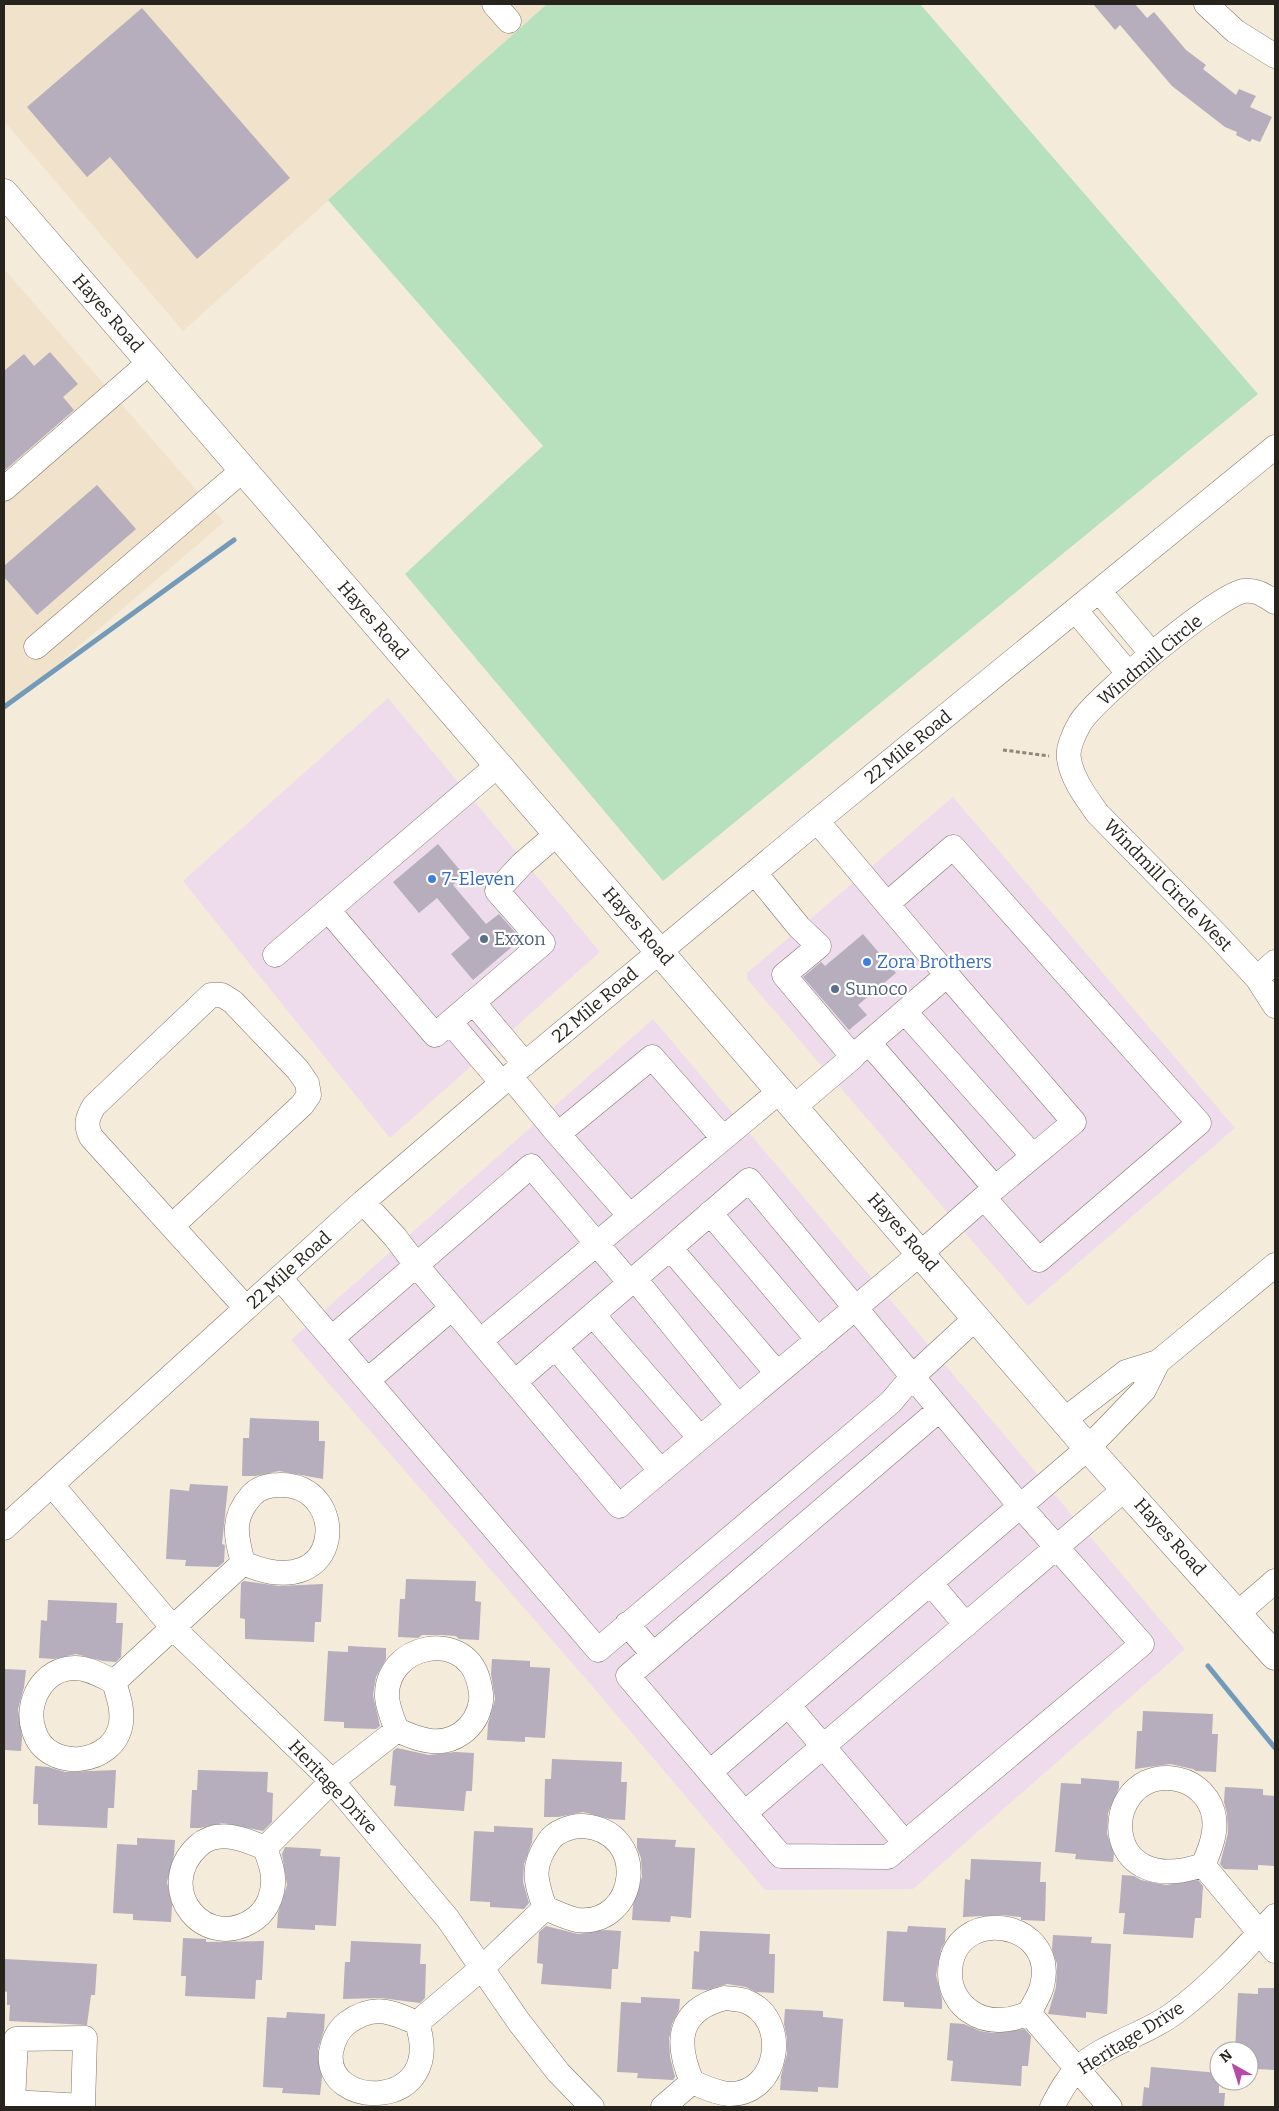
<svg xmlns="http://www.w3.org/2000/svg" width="1279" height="2111" viewBox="0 0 1279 2111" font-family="Bitter,serif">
<rect width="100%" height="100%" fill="#f5ebdb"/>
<path fill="#eedced" d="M388,698L600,952L390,1138L183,881Z
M953,797L1235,1128L1028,1306L747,979V973Z
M653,1019L1185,1649L913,1889L765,1890L592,1686L291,1340Z"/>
<path fill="#f0e2cb" d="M4,4H547L183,331L4,121Z
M4,269L224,522L4,710Z"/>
<path fill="#b6e1bc" d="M547,4H920L1258,394L663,881L405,574L543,446L328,200Z"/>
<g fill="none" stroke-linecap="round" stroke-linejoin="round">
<path stroke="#739bb9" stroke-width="5" d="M4,707L234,540
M1208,1666L1275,1748"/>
</g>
<path fill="#b6adbd" d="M1093,4H1135L1147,18L1154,12L1186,50L1206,65L1203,69L1236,95L1239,89L1256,96L1250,107L1272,117L1260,142L1252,139L1250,142L1236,135L1237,132L1225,127L1172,86L1120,25L1115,30Z
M142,8L290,178L197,259L110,157L87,177L27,107Z
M50,352L78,384L63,397L74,410L4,471V371L24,354L34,366Z
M97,485L136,529L37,615L4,577V566Z
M438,844L464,875L453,885L486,924L499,914L521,939L473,980L451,954L470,938L437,898L419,913L393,882Z
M863,934L896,973L858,1005L867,1015L849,1030L803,977L821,962L825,966Z
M250,1418L319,1421V1441H325L323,1479L279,1471L255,1476H242L243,1438H249Z
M190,1484L228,1486L222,1544L225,1545L224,1562L218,1567L185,1566L186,1560L166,1559L170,1489L189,1491Z
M406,1579L476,1581L475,1601L481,1602L479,1640L459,1639L456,1636L442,1635H422L418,1638L398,1637L400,1599H405Z
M244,1581L279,1586L323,1584L321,1622H315L314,1642L245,1639V1619L240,1618L241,1583Z
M48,1600L117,1603L116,1623H123L121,1657L116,1662L103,1661L76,1654L54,1659L39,1658L41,1620L47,1621Z
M348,1646L386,1648V1659L376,1677L373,1695L380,1726L376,1729L344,1728V1722L324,1721L328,1651L348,1652Z
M492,1659L530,1661V1667L550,1668L545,1738L525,1737V1742L487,1740L488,1724L495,1699L491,1674Z
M4,1669L26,1670L24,1687L18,1709L22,1737L21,1751L4,1750Z
M1143,1711L1213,1714L1212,1734H1218L1216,1772L1196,1771L1193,1769L1170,1764L1135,1769L1137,1731H1142Z
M397,1748L429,1755L455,1752L474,1753L472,1791H466L464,1811L394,1806L396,1786L390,1785L393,1751Z
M552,1759L622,1762L621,1782H627L625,1820L610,1819L583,1812L558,1817H544L545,1779H551Z
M35,1766L48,1767L65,1772L116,1770L114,1808H108L107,1828L38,1825V1804H33Z
M198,1770L268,1772L267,1792L273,1793L272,1822L263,1831L223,1823L200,1828H190L192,1790H197Z
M1081,1778L1119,1781V1788L1108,1813L1107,1834L1114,1854L1113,1862L1075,1859L1076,1854L1055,1852L1061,1783L1081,1784Z
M1225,1787L1263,1789V1795L1275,1796V1866L1258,1865V1870L1224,1869L1220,1864L1228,1833L1227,1814L1224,1802Z
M494,1826L533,1828L532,1842L524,1864L523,1882L529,1903L524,1909L490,1907V1902L470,1901L474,1831L494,1832Z
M137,1838L175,1840L174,1855L167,1882L172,1905L171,1922L133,1920V1914L113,1913L117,1844L137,1845Z
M637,1838L676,1840L675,1847L695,1848L691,1918L671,1916L670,1922L632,1920L633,1905L642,1877L641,1858L637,1848Z
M285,1847L321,1849L320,1856L340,1857L336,1926L315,1925V1930L277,1928L278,1913L287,1885L282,1854Z
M971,1859L1041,1862L1040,1882H1046L1045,1921L1021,1920V1917L1002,1915L963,1917L965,1879L970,1880Z
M1122,1875L1134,1876L1141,1880L1166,1885L1198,1880L1203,1886L1201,1918H1195L1193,1938L1123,1934L1125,1913H1119Z
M546,1926L578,1934L605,1930L621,1931L618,1969H612L611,1989L541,1984L543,1964L537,1963L539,1932Z
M908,1926L946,1928L945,1942L941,1949L936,1975L942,1999V2009L904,2007V2002L883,2001L887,1931L907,1932Z
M700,1931L770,1934L769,1954H775L774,1993L756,1992L746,1987L727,1984L707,1990L692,1989L694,1951L699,1952Z
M1053,1935L1092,1937L1091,1943L1111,1944L1107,2014L1086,2012V2018L1048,2014L1056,1987L1057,1964L1052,1950Z
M183,1938L206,1939V1942L264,1941L262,1980H256L255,1999L185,1996L186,1976H181Z
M351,1941L421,1944L420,1964H426L425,1998L420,2003L381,1998L343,1999L345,1962H350Z
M5,1959L97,1964L95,1995H91L87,2025L9,2021L10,2005H7V1992L4,1991Z
M1258,1988H1275V2070L1254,2069V2064L1249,2063V2051H1235L1238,1993L1258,1994Z
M641,1997L680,1999L679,2010L672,2024L669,2039L670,2057L675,2077L673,2080L637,2078L638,2073L617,2072L621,2002L641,2003Z
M785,2009L823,2011V2017L843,2019L838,2088L818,2087V2092L780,2090L781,2076L787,2054V2038L784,2024Z
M287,2012L325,2014L324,2030L318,2049L322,2077L320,2095L282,2093L283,2088L263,2087L267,2017L286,2018Z
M950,2023L964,2024L980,2031L992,2033L1025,2029L1031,2036L1028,2066H1022L1021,2086L951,2081L953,2061L947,2060Z
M1151,2067L1219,2073V2093H1225L1224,2107H1142L1144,2087L1149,2088Z"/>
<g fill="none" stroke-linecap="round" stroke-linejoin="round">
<g stroke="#7f7668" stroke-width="25">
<path id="minor" d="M494,4L509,21
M1206,4L1235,31L1275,56
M4,489L150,362
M1100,592L1152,654
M1275,602C1265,596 1256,589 1244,591C1219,594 1094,699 1080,723C1074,733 1067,749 1069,759C1072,779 1086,797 1097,813L1217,935L1257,978L1275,1006
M1076,611L1128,673
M36,647L243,470
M817,821L947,975L858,1052
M755,873L799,927L819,946L784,975L853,1057L794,1107
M887,904L953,847L1199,1123L1039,1260L984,1198
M328,910L435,1035L543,943L497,891L522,864L558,833
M275,955L498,765
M947,975L1074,1122L995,1188
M1257,978L1275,962
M473,1002L525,1064
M905,1012L1033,1156
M450,1022L502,1083
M510,1076L558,1134L652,1057L723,1138
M558,1134L630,1216
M363,1202L395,1237L417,1266L619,1506L921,1253L995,1188L869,1043
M710,1213L818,1340
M173,1225L302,1105L309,1095L307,1083L298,1070L233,1002L222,995H211L94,1106C87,1118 85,1125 91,1137L246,1308
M670,1248L777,1373
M280,1278L598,1650L891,1402L912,1377L977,1317
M635,1279L738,1406
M593,1315L700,1438
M332,1338L531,1166L630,1283
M480,1341L780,1091
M555,1347L661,1471
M368,1380L452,1308
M515,1382L749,1180L1021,1507L1142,1644L888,1857L781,1856L628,1676L939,1410
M1064,1420L1126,1372L1158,1362L1275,1265
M52,1485L173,1628L332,1781L448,1919L519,2022L558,2072L592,2107
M4,1528L363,1202L510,1076L817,821L1275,447
M931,1584L966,1625
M1238,1613L1275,1581
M627,1624L653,1654
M114,1682C118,1695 123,1709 121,1723C115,1766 47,1773 34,1731C24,1703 43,1668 75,1668C89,1668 102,1676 114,1682L243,1563C347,1608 350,1482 279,1485C269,1485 258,1488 251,1496C231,1519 236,1536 243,1563
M789,1706L905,1843
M710,1772L1088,1448L1144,1390L1158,1362
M745,1813L1126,1488
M265,1848C268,1857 273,1868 273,1878C274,1892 268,1909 256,1918C206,1955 152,1889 198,1846C218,1828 244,1839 265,1848L332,1781L397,1730C419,1740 441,1748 462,1733C473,1725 479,1714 481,1701C482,1693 480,1687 478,1679C463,1628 385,1645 387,1697C388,1709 393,1720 397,1730
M1203,1865C1098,1901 1100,1775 1169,1778C1185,1779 1198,1786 1207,1799C1221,1820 1213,1844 1203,1865L1275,1951
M725,1998C731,1999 739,1999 745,2001C791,2018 780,2095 729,2094C716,2093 704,2087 692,2082C675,2042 677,2010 725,1998Z
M1029,2013C1011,2021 988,2024 971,2012C958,2004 950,1989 950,1974C950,1904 1059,1918 1042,1986C1040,1995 1033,2005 1029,2013L1110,2107
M417,2023C447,2111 323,2111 331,2052C333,2041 338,2030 347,2023C373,2004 390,2011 417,2023L482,1968L545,1908C555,1912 567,1918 577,1920C638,1927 651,1831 583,1826C572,1825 555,1832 549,1841C531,1866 535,1880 545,1908
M7,2107L13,2102L83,2106L85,2038L16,2039L13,2102
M663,2107L692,2082
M1052,2107C1059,2094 1066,2080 1077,2069C1104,2044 1144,2035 1173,2014C1211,1986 1243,1951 1275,1916"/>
</g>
<g stroke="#7f7668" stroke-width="29">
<path id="major" d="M4,193L1088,1448L1275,1656"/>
</g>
<path stroke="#8d867b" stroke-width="3" stroke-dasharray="4 2.5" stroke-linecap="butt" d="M1003,750L1049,756"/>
<use href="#minor" stroke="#fff" stroke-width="24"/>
<use href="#major" stroke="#fff" stroke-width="28"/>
</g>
<g fill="#3f7fe0" stroke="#fff" stroke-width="2">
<circle cx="432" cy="879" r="5"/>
<circle cx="867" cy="962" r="5"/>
</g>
<g fill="#5c6f8a" stroke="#fff" stroke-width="2">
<circle cx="484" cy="939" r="5"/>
<circle cx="835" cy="989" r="5"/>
</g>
<g text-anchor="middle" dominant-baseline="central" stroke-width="4.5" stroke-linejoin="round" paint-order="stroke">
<g font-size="18" fill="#27231d" stroke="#fff">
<text transform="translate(108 313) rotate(49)">Hayes Road</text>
<text transform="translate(373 620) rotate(49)">Hayes Road</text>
<text transform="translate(1150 660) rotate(-40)">Windmill Circle</text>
<text transform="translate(908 747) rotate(-39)">22 Mile Road</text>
<text transform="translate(1168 885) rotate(46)">Windmill Circle West</text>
<text transform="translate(638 926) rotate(49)">Hayes Road</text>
<text transform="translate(595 1005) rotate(-40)">22 Mile Road</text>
<text transform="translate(903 1232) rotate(49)">Hayes Road</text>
<text transform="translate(289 1270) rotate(-42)">22 Mile Road</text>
<text transform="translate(1170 1537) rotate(48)">Hayes Road</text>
<text transform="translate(333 1787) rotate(47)">Heritage Drive</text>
<text transform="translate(1131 2038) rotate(-32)">Heritage Drive</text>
</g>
<g font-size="18" fill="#366cbe" stroke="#fff" text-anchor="start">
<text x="442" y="879">7-Eleven</text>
<text x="877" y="962">Zora Brothers</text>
</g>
<g font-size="18" fill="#4e5e75" stroke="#fff" text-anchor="start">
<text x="494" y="939">Exxon</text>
<text x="845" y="989">Sunoco</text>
</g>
</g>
<rect width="1279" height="2111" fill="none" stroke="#27231d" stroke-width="10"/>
<g transform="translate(1234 2066) rotate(321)"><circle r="24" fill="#ffffff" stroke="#a9a7a5"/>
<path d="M0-4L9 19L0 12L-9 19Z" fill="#b74aa9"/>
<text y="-8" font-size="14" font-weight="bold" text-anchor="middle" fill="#27231d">N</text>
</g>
</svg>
